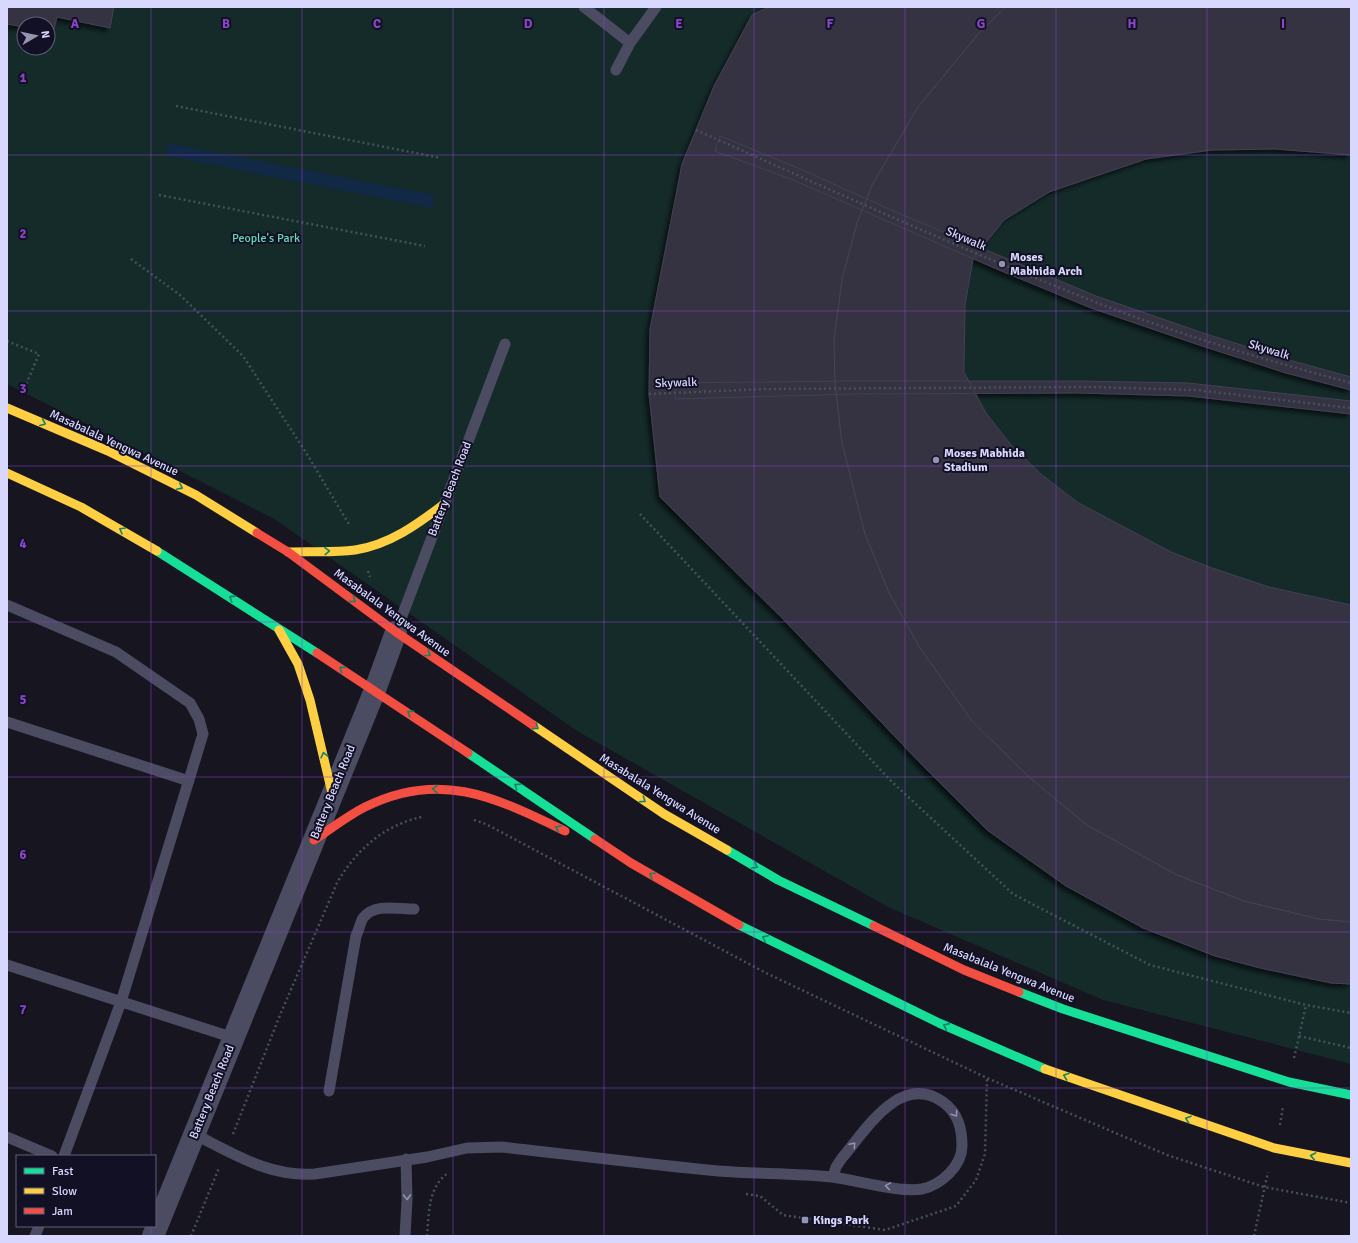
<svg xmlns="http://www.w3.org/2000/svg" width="1358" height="1243" viewBox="0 0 1358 1243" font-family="Signika,sans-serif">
<defs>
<filter id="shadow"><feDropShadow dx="-3.5" dy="3.5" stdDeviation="2" flood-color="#0009"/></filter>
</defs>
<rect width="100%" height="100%" fill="#161520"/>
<path fill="#142b2a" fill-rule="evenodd" d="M7,7H1351V1064L1103,1000L888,907L577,731L273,518L7,384ZM24,24H48V48H24Z"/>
<path fill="#112945" d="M168,143L434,195L432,208L166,156Z"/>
<path fill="#343342" stroke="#434054" filter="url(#shadow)" d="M7,7H114L110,28L57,17L53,33L48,32V24H24V27L7,24Z
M769,7H1006L979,33L918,107L872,185L857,223L842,279L834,340L835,384L842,443L865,534L889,593L920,648L972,721L1030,778L1087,825L1177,875L1244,901L1319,919L1351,922V984L1331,983L1260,968L1215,956L1143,928L1066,886L987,830L923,766L783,619L660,497L649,394L650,329L682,164L714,86L752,15Z
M1006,7H1351V155L1275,149L1212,150L1146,159L1049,192L1004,220L973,259L965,305L964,372L986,413L1012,446L1041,474L1077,502L1171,552L1212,568L1269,587L1351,605V922L1319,919L1244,901L1177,875L1087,825L1030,778L972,721L920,648L889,593L865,534L842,443L835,384L834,340L842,279L857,223L872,185L918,107L979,33Z
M720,136L798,168L891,210L1096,296L1203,333L1289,360L1351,377V390L1286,373L1199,345L1091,308L999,270L793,180L715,151Z
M853,381H1079L1188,383L1351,401V414L1188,396L1079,393L853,394L675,399V383Z"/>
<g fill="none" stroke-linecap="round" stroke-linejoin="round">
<path stroke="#44515c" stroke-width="2.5" stroke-dasharray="2 3" stroke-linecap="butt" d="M176,106L441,158
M696,130C829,189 962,250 1098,303C1180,335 1266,360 1351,383
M159,195L425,246
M131,259L180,295L243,356L305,451L350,526
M7,341L39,354L24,389
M649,394L764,389L1090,387L1196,390L1351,408
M640,514L891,781L1013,894L1150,965L1306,1005L1351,1013
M368,571L370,577
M474,820L486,824L766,973L987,1078L1167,1155L1264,1187L1351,1203
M1299,1036L1351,1048
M1294,1058L1306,1005
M1280,1125L1283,1106
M233,1134L280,1015L337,883C356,850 384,825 422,817
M746,1194L760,1196L783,1215L885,1230L956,1206L976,1180L985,1154L987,1078
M191,1236L219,1168
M427,1236C429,1213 428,1187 448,1173
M1254,1236L1268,1172"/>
<path stroke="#4b4b61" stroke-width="11" d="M584,7L630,43
M616,70L630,43L656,7
M7,605L116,652L190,703L199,719L203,734L121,1002L64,1156
M396,632L505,344
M7,722L189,781
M7,965L234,1038
M329,1091L356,936C359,930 360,923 363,918C374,903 398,909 414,909
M194,1134C234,1154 269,1177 315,1174L427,1157L467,1148L502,1147C574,1155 646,1164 718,1171C756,1174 794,1173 832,1177C856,1180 900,1193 922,1189C941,1185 962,1166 962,1146C962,1128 958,1113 943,1102C900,1072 866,1130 842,1158L836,1167L833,1177
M7,1137L52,1156
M35,1236L39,1226
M405,1236L407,1200L406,1159"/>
<path stroke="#4b4b61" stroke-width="22" d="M153,1236L375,690L396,632"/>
<path stroke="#16e098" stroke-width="9" d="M157,551L317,653
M468,753L595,839
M727,850L778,880L874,926
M739,925L939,1023L1045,1069
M1019,992L1063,1009L1289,1082L1351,1095"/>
<path stroke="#ffcf43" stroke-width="9" d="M7,408L108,451L196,495L257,533
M7,473L81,507L157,551
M288,552C310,551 333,553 355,550C389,545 418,524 444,504
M279,630L298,664L310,700L332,793
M533,725L664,814L727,850
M1045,1069L1274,1148L1351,1163"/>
<path stroke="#f24e42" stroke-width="9" d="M257,533L288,552L396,632L533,725
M317,653L468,753
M595,839L631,863L739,925
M314,840C331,829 347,816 365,807C441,769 496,798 565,831
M874,926L964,970L1019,992"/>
</g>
<defs><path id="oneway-chevron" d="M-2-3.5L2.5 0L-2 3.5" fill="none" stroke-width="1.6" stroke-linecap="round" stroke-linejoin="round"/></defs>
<g stroke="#148264">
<use href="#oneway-chevron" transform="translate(43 423) rotate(23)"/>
<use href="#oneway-chevron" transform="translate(180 487) rotate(27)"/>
<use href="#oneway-chevron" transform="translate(122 530) rotate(-150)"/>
<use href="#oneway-chevron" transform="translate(327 551) rotate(-3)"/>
<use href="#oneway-chevron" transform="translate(232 598) rotate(-147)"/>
<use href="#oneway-chevron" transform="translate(353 600) rotate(36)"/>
<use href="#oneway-chevron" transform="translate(428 654) rotate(34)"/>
<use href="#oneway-chevron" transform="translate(342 669) rotate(-147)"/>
<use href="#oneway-chevron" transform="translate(410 713) rotate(-146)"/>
<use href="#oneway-chevron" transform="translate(536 727) rotate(34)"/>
<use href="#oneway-chevron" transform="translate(324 755) rotate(-103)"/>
<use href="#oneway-chevron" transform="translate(517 786) rotate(-146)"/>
<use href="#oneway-chevron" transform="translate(435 789) rotate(-178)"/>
<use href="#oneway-chevron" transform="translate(643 800) rotate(34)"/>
<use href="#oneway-chevron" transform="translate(558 828) rotate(-155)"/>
<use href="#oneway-chevron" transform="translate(755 866) rotate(30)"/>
<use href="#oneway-chevron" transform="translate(652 875) rotate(-150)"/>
<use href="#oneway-chevron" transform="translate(765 938) rotate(-154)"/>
<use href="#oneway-chevron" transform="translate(946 1026) rotate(-156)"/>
<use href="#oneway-chevron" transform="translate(1066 1076) rotate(-161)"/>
<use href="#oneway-chevron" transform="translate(1188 1119) rotate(-161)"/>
<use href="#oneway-chevron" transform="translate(1313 1156) rotate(-169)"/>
</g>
<g stroke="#9291af">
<use href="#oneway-chevron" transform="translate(955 1114) rotate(56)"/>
<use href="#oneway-chevron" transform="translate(853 1145) rotate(-49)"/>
<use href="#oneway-chevron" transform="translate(888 1186) rotate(-171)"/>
<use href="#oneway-chevron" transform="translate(407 1197) rotate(89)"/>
</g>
<path fill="none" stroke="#8946c8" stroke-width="1" stroke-opacity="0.55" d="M151,7V1156M302,7V1236M453,7V1236M604,7V1236M754,7V1236M905,7V1236M1056,7V1236M1207,7V1236M7,155H1351M7,311H1351M7,466H1351M7,622H1351M7,777H1351M7,932H1351M7,1088H1351M151,1226V1236"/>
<g fill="#9493b0" stroke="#121025" stroke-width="1.5">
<circle cx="1002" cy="264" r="4"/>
<circle cx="936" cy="460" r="4"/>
<rect x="801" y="1216" width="8" height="8" rx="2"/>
</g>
<g text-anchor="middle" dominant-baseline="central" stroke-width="4" stroke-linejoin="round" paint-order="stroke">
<g font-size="12" fill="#66dab3" stroke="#121025">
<text x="266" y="238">People's Park</text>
</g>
<g font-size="12" fill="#d8d7fd" stroke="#121025">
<text transform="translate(966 239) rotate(23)">Skywalk</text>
<text transform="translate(1269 350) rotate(17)">Skywalk</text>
<text transform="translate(676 383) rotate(-2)">Skywalk</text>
<text transform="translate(114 443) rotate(25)">Masabalala Yengwa Avenue</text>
<text transform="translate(450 489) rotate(-69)">Battery Beach Road</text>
<text transform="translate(392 613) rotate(36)">Masabalala Yengwa Avenue</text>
<text transform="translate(333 792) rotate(-68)">Battery Beach Road</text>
<text transform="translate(660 794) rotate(32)">Masabalala Yengwa Avenue</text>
<text transform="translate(1009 973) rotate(22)">Masabalala Yengwa Avenue</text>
<text transform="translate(212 1092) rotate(-68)">Battery Beach Road</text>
</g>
<g font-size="12" font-weight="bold" fill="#d8d7fd" stroke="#121025" text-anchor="start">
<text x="1010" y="257">Moses<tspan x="1010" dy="14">Mabhida Arch</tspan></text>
<text x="944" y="453">Moses Mabhida<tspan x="944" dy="14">Stadium</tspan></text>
<text x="813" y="1220">Kings Park</text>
</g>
</g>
<g font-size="13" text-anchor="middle" font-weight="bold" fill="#8946c8" stroke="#121025" stroke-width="4" stroke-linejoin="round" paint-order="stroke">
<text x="75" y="28">A</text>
<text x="226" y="28">B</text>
<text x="377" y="28">C</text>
<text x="528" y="28">D</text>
<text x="679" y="28">E</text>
<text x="830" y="28">F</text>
<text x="981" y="28">G</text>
<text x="1132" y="28">H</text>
<text x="1283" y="28">I</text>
<text x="23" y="82">1</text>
<text x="23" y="238">2</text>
<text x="23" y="393">3</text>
<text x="23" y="548">4</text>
<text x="23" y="704">5</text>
<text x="23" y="859">6</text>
<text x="23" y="1014">7</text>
</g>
<rect width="1358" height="1243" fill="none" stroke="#d8d7fd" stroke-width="16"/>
<rect x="16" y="1155" width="140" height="72" fill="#121025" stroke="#61607b"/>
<rect x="24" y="1168" width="20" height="6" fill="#16e098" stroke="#61607b"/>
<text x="52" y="1175" font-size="12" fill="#d8d7fd">Fast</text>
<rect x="24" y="1188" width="20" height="6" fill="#ffcf43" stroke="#61607b"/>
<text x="52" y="1195" font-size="12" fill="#d8d7fd">Slow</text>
<rect x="24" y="1208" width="20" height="6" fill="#f24e42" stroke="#61607b"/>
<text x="52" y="1215" font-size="12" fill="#d8d7fd">Jam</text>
<g transform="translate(36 36) rotate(81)"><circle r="19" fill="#121025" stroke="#61607b"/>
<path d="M0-3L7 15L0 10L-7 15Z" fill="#9493b0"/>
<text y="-6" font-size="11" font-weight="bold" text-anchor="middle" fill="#d8d7fd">N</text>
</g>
</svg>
